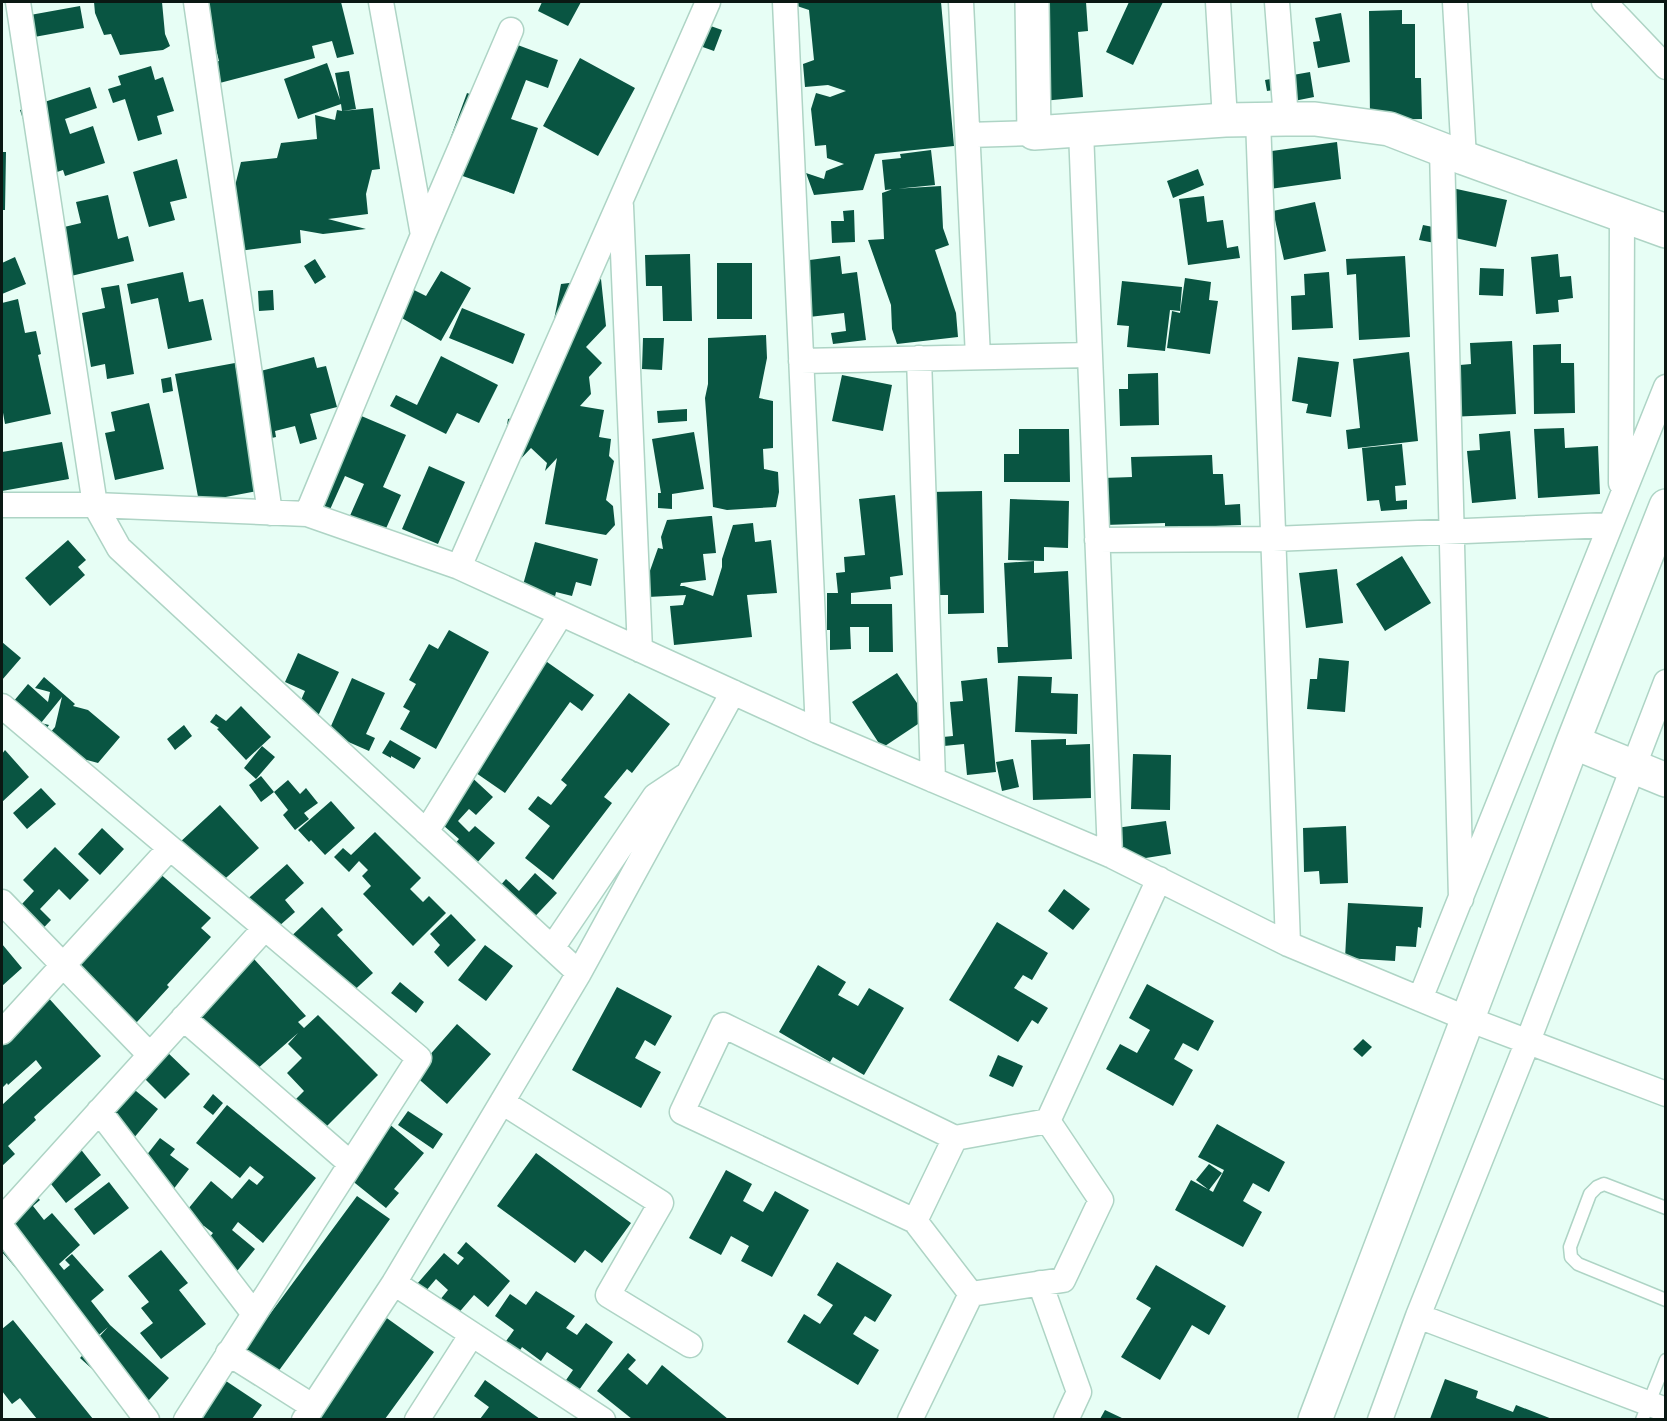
<svg xmlns="http://www.w3.org/2000/svg" width="1667" height="1421" viewBox="0 0 1667 1421" font-family="Manrope,sans-serif">
<rect width="100%" height="100%" fill="#e7fef5"/>
<path fill="#095542" d="M94,2H162L165,34L170,46L163,50L120,55L111,34L104,35L95,13Z
M204,2H341L354,54L337,58L332,41L312,46L315,58L212,85L207,64L219,61Z
M542,2H581L568,26L538,11Z
M795,2H941L954,146L875,154L863,190L814,195L806,173L824,179L826,171L844,164L827,158L826,145L815,146L811,109L816,93L830,97L846,91L828,85L805,87L803,64L814,60L809,10L794,5Z
M1035,2H1086L1088,31L1078,32L1083,97L1043,101Z
M1129,2H1163L1133,65L1106,52Z
M80,6L84,28L12,41L8,19Z
M1402,10V24H1415V78H1421L1422,119L1370,120L1369,11Z
M1341,13L1350,62L1318,68L1313,42L1320,41L1315,18Z
M705,24L722,30L714,51L697,45Z
M515,44L558,60L548,88L526,80L511,119L538,128L514,194L454,173L465,145L450,139L467,93L481,98Z
M580,58L635,88L598,156L543,126Z
M327,63L340,100L335,73L349,71L356,109L342,111L373,108L380,169L372,170L366,194L368,214L328,219L366,229L323,234L300,230L301,243L239,251L234,206L236,197L235,186L241,162L277,158L281,143L317,139L315,115L335,120L337,110L342,111L341,104L298,119L284,79Z
M151,66L155,80L163,77L174,111L157,116L162,134L138,141L125,99L113,103L108,89L121,85L118,76Z
M1310,72L1314,97L1294,101L1292,87L1267,91L1265,80Z
M90,87L97,108L65,119L70,134L93,126L105,163L65,176L63,170L42,177L20,110Z
M1337,142L1341,179L1262,190L1257,153Z
M931,150L935,185L885,190L882,160L901,158L900,154Z
M2,152H6L5,210H2Z
M177,159L187,198L170,202L175,220L149,227L133,172Z
M1198,169L1204,185L1173,198L1167,181Z
M941,186L943,228L949,245L935,250L956,313L958,337L897,344L892,329L891,305L868,240L884,239L882,193L893,189Z
M1443,186L1507,200L1496,247L1437,234L1435,243L1419,240L1423,225L1433,227Z
M108,195L118,239L128,236L134,261L71,276L60,228L81,223L76,202Z
M1204,196L1207,222L1223,220L1227,248L1238,246L1240,258L1188,265L1179,199Z
M1315,202L1326,251L1284,260L1273,211Z
M854,210L855,242L832,243L831,221H844L843,211Z
M690,254L692,321H663L662,286H646L645,255Z
M1558,254L1560,277L1571,276L1573,298L1558,300L1559,312L1536,314L1531,257Z
M840,256L842,274L857,272L866,340L833,344L831,333L846,331L844,313L809,317L802,261Z
M1405,256L1410,337L1359,340L1356,274L1347,275L1346,259Z
M15,257L26,284L2,294V263Z
M315,259L326,277L315,284L304,266Z
M717,263H752V319H717Z
M1480,268L1504,269L1503,296L1479,295Z
M441,271L471,288L441,341L395,314L410,288L426,296Z
M183,272L189,302L203,299L212,340L168,349L158,298L131,304L127,284Z
M1329,272L1333,328L1292,330L1291,296L1305,295L1304,274Z
M1185,278L1211,282L1209,300L1218,301L1210,354L1167,348L1172,311L1180,313Z
M601,279L606,326L586,347L602,363L589,377L591,394L580,406L604,410L599,437L611,439L609,456L614,461L606,500L613,506L615,525L606,535L545,524L557,458L545,471L547,463L531,448L501,480L497,502L480,486L517,448L505,436L508,419L513,418L553,325L561,284Z
M1122,281L1182,287L1180,311L1170,310L1165,351L1127,347L1129,326L1117,325Z
M119,285L134,374L107,379L105,364L91,367L82,313L105,308L101,288Z
M273,290L274,310L259,311L258,291Z
M18,299L25,333L36,331L41,354L38,355L51,414L5,424L2,407V303Z
M462,308L525,334L513,364L449,338Z
M766,335L767,358L759,398L773,401V448L763,449L764,469L778,472L779,492L776,507L727,510L713,507L705,398L708,384V338Z
M643,338H664L662,370L642,369Z
M1512,341L1516,414L1449,417L1448,398H1461L1460,365L1471,364L1470,343Z
M1561,344V363H1574L1575,413L1534,414L1533,345Z
M1409,352L1418,441L1348,449L1346,430L1360,428L1353,359Z
M441,356L498,385L479,423L457,413L446,434L390,406L396,395L417,405Z
M314,357L317,368L326,366L337,407L310,414L317,439L300,444L295,426L275,431L276,437L259,441L242,376Z
M1298,357L1339,362L1331,417L1306,413L1308,404L1292,401Z
M235,363L258,491L199,502L175,374Z
M1158,373L1159,425L1120,426L1119,389H1128V374Z
M842,375L892,385L883,431L832,421Z
M171,377L173,391L163,393L161,379Z
M149,403L164,469L115,480L105,433L115,431L111,412Z
M687,409V421L658,423L657,411Z
M352,412L406,435L383,487L401,495L384,533L349,518L364,484L345,476L328,514L301,502Z
M1564,428L1565,448L1598,446L1600,494L1538,498L1534,429Z
M1019,429H1069L1070,482H1004V454H1019Z
M1510,431L1516,499L1472,503L1467,451L1480,450L1479,434Z
M694,432L704,489L672,494V509L658,508V493H661L652,439Z
M62,442L69,479L2,491V452Z
M1402,444L1406,485L1395,486L1396,501L1407,500V509L1381,511L1379,500L1367,501L1362,448Z
M1212,455L1213,474H1223L1225,505L1240,504L1241,525L1165,528V523L1105,525L1103,478L1132,477L1131,457Z
M429,466L465,482L438,544L402,529Z
M982,491L984,613L948,614V595H924L929,492Z
M895,495L903,575L890,577L891,589L851,593V604H892L893,652H869V627H850L851,649L830,650V630H827V593H838L836,573L845,572L844,557L865,555L859,499Z
M1010,499L1069,501L1068,548L1044,547V561L1008,560Z
M710,516H712L716,553L703,554L706,580L681,583L680,586H684L713,596L722,567V559L733,525L753,523L755,542L771,540L777,593L747,595L752,637L674,645L670,606L683,605L686,595L648,597L646,582L658,548L663,549L661,537L667,520Z
M68,540L86,560L78,567L85,575L50,606L25,578Z
M535,542L598,559L591,586L576,582L572,596L556,592L554,601L521,592Z
M1402,556L1431,603L1385,631L1356,584Z
M1034,561V573L1068,571L1072,659L998,663L997,647H1008L1004,563Z
M1337,569L1343,623L1306,628L1299,573Z
M449,630L489,652L436,749L400,729L410,711L403,707L416,684L409,680L429,644L438,649Z
M2,642L21,658L2,680Z
M530,650L594,695L582,711L570,702L505,793L463,764Z
M298,653L339,672L318,716L298,707L305,691L285,682Z
M1319,658L1349,661L1345,712L1307,709L1310,679H1317Z
M897,673L927,718L882,748L852,702Z
M1018,676L1052,677L1051,693L1078,694L1077,734L1015,732Z
M44,677L75,704L73,706L88,710L120,737L98,763L87,760L73,777L38,747L55,727L62,697L41,723L49,725L40,737L2,714V692L13,702L28,684L48,702L50,692L35,688Z
M352,678L385,693L366,734L375,738L369,751L328,733Z
M987,678L996,772L967,775L964,744L934,747L933,738L953,736L950,702L963,701L961,681Z
M629,693L670,724L632,773L627,769L604,797L612,803L553,880L525,858L550,826L528,809L538,796L551,805L567,785L561,780Z
M241,706L271,737L246,760L217,729L219,728L210,722L216,714L226,721Z
M184,725L192,736L175,750L167,739Z
M1066,739V745L1090,744L1091,798L1033,800L1031,740Z
M390,740L421,758L414,769L391,756V758L382,753Z
M262,746L275,757L256,779L244,768Z
M5,750L29,777L2,802V754Z
M1133,754L1171,755L1170,810L1131,809Z
M1013,759L1019,787L1002,791L996,762Z
M466,772L493,797L476,815L469,809L458,821L469,832L475,826L495,843L465,876L444,857L459,839L436,819Z
M261,776L274,792L288,780L300,794L306,788L318,803L304,813L309,819L295,830L283,815L288,810L274,792L261,802L249,785Z
M41,788L56,804L27,829L13,813Z
M331,801L355,828L325,855L311,840L309,842L298,830Z
M220,805L259,848L217,886L178,844Z
M1166,821L1171,854L1114,863L1109,829Z
M1346,826L1348,883L1320,884L1319,871L1304,872L1303,828Z
M102,828L124,849L100,875L78,854Z
M375,832L421,878L410,889L423,902L429,896L446,913L413,946L363,894L371,886L362,876L368,870L359,861L349,872L334,857L343,848L351,855Z
M55,847L89,880L70,900L59,889L40,909L51,920L33,939L10,917L34,891L23,880Z
M287,864L304,883L285,900L295,912L270,934L242,904Z
M158,872L211,918L201,928L211,937L167,985L169,987L126,1034L53,967Z
M535,873L557,893L527,925L493,894L506,879L519,891Z
M1064,889L1090,909L1073,930L1048,911Z
M1348,903L1423,907L1421,928L1418,927L1416,947L1396,946L1395,961L1345,958Z
M322,907L343,930L337,935L373,973L349,995L282,945Z
M451,914L476,940L448,967L434,952L440,945L430,934Z
M997,922L1048,953L1032,980L1023,975L1014,988L1048,1008L1038,1024L1032,1020L1018,1042L949,1000Z
M2,944L22,968L2,986Z
M485,945L513,966L486,1001L458,980Z
M245,949L306,1016L298,1022L304,1028L318,1015L378,1075L322,1131L286,1109L304,1091L287,1073L302,1058L288,1044L298,1033L240,1084L175,1013Z
M818,965L846,982L838,995L858,1006L869,988L904,1008L864,1075L833,1057L830,1062L779,1032Z
M400,982L424,1002L416,1013L391,993Z
M1147,984L1214,1021L1198,1051L1183,1043L1174,1059L1193,1070L1173,1106L1106,1069L1120,1044L1137,1053L1150,1030L1129,1018Z
M617,987L672,1016L655,1046L645,1040L635,1058L661,1072L641,1108L572,1070Z
M45,994L101,1056L34,1117L36,1120L8,1146L15,1154L2,1166V1105L42,1068L36,1060L8,1085L7,1083L2,1088V1034Z
M457,1024L491,1054L447,1104L413,1074Z
M1363,1039L1372,1047L1362,1057L1353,1049Z
M166,1051L190,1074L165,1099L142,1076Z
M998,1055L1023,1066L1013,1087L989,1076Z
M125,1082L158,1109L123,1151L91,1124Z
M213,1094L223,1103L213,1115L203,1107Z
M227,1105L316,1178L263,1243L238,1222L232,1230L255,1249L229,1281L196,1254L213,1233L204,1226L197,1235L179,1220L211,1181L232,1199L249,1179L257,1185L264,1177L250,1166L240,1178L196,1143Z
M408,1111L443,1134L433,1149L398,1125Z
M388,1123L424,1153L394,1189L399,1193L386,1208L345,1175Z
M1217,1124L1285,1162L1269,1192L1253,1183L1243,1201L1262,1212L1243,1247L1175,1210L1191,1180L1213,1192L1224,1170L1198,1157Z
M160,1138L175,1149L170,1155L189,1169L169,1195L135,1170Z
M75,1142L101,1175L66,1203L40,1170Z
M536,1153L631,1223L602,1263L585,1250L575,1263L497,1206Z
M1209,1164L1222,1173L1209,1190L1196,1180Z
M726,1170L752,1184L743,1201L763,1212L775,1191L809,1210L772,1277L741,1261L749,1246L731,1236L721,1255L689,1238Z
M109,1182L129,1208L94,1235L74,1209Z
M32,1191L40,1200L33,1206L44,1220L52,1213L80,1245L59,1264L64,1270L70,1265L65,1260L72,1254L104,1290L91,1301L110,1325L169,1378L139,1411L80,1358L108,1327L84,1348L2,1252V1217Z
M357,1196L390,1219L272,1380L239,1356Z
M466,1242L510,1281L488,1307L474,1295L456,1316L439,1301L448,1290L436,1279L425,1292L417,1284L444,1253L458,1265L464,1258L457,1253Z
M161,1250L188,1283L179,1290L206,1324L161,1359L140,1333L153,1323L141,1308L149,1302L128,1276Z
M837,1262L892,1295L875,1322L865,1316L853,1334L879,1350L858,1385L787,1342L804,1314L820,1324L833,1305L817,1295Z
M1156,1265L1226,1306L1209,1335L1192,1325L1160,1380L1121,1357L1151,1308L1136,1299Z
M536,1291L575,1316L566,1328L577,1335L586,1323L613,1342L577,1393L564,1383L573,1370L547,1352L541,1361L522,1347L518,1354L504,1344L514,1330L495,1316L510,1294L526,1305Z
M377,1311L434,1352L385,1419H304Z
M13,1320L93,1419H37L20,1398L12,1404L2,1391V1329Z
M628,1353L636,1360L628,1369L647,1385L662,1365L728,1419H632L597,1391Z
M211,1371L262,1405L252,1419H179Z
M1445,1379L1478,1391L1476,1398L1513,1412L1516,1405L1552,1419H1430Z
M485,1380L540,1419H480L489,1407L474,1396Z
M1105,1410L1124,1419H1100Z"/>
<g fill="none" stroke-linecap="round" stroke-linejoin="round">
<g stroke="#aed4c5" stroke-width="15">
<path id="lane" d="M1666,1208L1604,1184L1597,1187L1590,1194L1570,1247L1571,1257L1578,1264L1666,1300
M1642,1420L1666,1360"/>
</g>
<g stroke="#aed4c5" stroke-width="27">
<path id="street" d="M18,2L95,505L119,548L579,973
M196,2L270,513
M381,2L423,235
M785,2L818,731
M961,2L978,357
M1218,2L1225,120
M1277,2L1286,119
M1455,2L1464,158
M1604,2L1666,67
M1258,119L1288,944
M1081,131L1110,855
M968,135L1034,133
M1442,150L1461,899
M621,206L640,650
M919,358L933,780
M801,361L1090,355
M1621,483L1622,215
M2,505H95L307,514L459,567L818,731L1110,855L1288,944L1468,1019L1666,1094
M307,514L423,235L511,30
M1097,540L1273,539L1609,525
M459,567L708,2
M2,706L419,1058L186,1420
M426,832L561,614
M2,902L150,1055
M552,948L655,796L685,776
M1420,999L1666,387
M183,1018L351,1164
M2,1032L170,848
M502,1102L661,1203L608,1295L690,1345
M99,1111L254,1314
M1048,1121L1159,879
M2,1219L265,928
M915,1221L682,1112L723,1025L955,1138L1048,1121L1101,1200L1063,1280L971,1294L915,1221L955,1138
M2,1228L147,1420
M394,1283L603,1420
M1040,1283L1079,1392L1066,1420
M1418,1316L1666,1410
M228,1353L312,1406
M304,1420L394,1283L579,973L733,692
M417,1420L472,1334
M910,1420L971,1294
M1380,1420L1418,1316L1528,1041L1666,682"/>
</g>
<g stroke="#aed4c5" stroke-width="36">
<path id="secondary" d="M1032,2L1034,133L1225,120L1286,119H1315L1389,129L1464,158L1666,231
M1573,742L1666,780
M1315,1420L1573,742L1666,506"/>
</g>
<use href="#lane" stroke="#fff" stroke-width="12"/>
<use href="#street" stroke="#fff" stroke-width="24"/>
<use href="#secondary" stroke="#fff" stroke-width="33"/>
</g>
<rect width="1667" height="1421" fill="none" stroke="#0a1813" stroke-width="6"/>
</svg>
